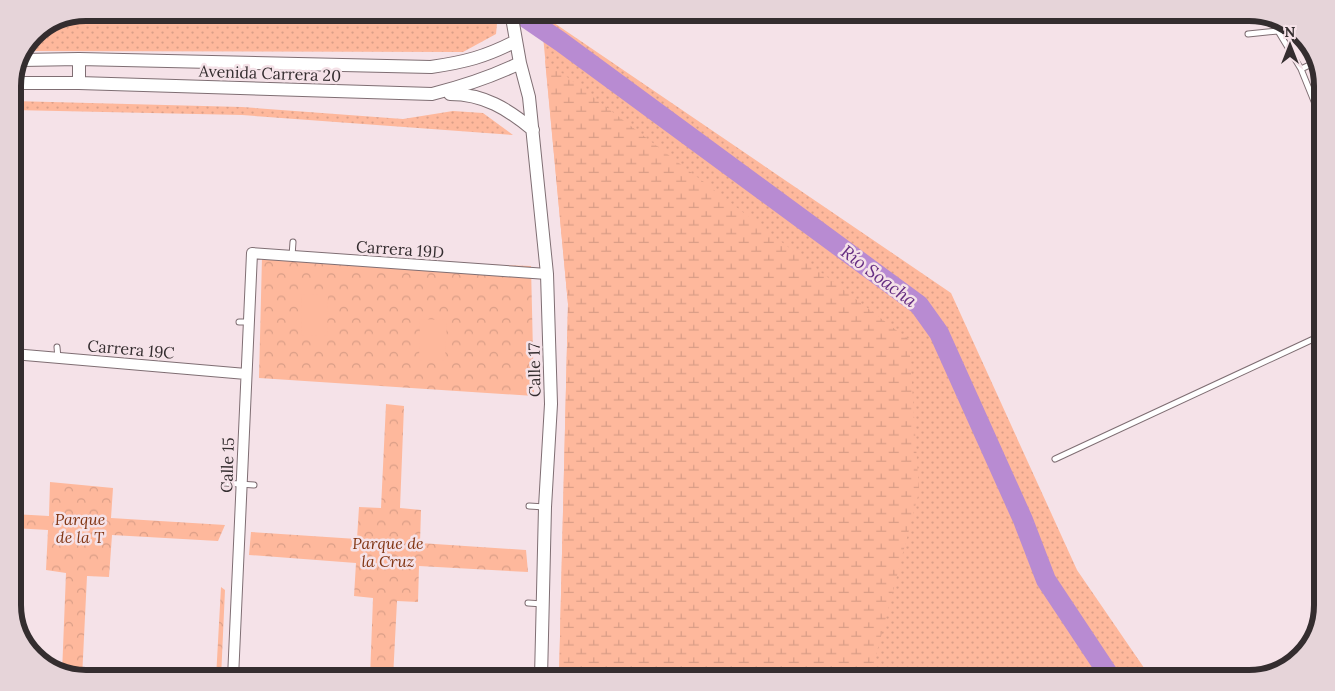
<svg xmlns="http://www.w3.org/2000/svg" width="1335" height="691" viewBox="0 0 1335 691" font-family="Lora,serif">
<defs>
<pattern id="grass-dots" width="8" height="8" patternUnits="userSpaceOnUse" patternTransform="scale(1.25)"><rect width="8" height="8" fill="#feb89c"/><path d="M2 2h.1M6 6h.1" fill="none" stroke="#da9e87" stroke-width="1.8" stroke-linecap="round"/></pattern>
<pattern id="wetland-marsh" width="20" height="14" patternUnits="userSpaceOnUse" patternTransform="scale(1.25)"><rect width="20" height="14" fill="#feb89c"/><path d="M1 5h8M5 5V1M11 12h8M15 12V8" fill="none" stroke="#da9e87"/></pattern>
<pattern id="park-crowns" width="20" height="18" patternUnits="userSpaceOnUse" patternTransform="scale(1.25)"><rect width="20" height="18" fill="#feb89c"/><path d="M2 6a3 3 0 1 1 6 0M12 15a3 3 0 1 1 6 0" fill="none" stroke="#da9e87"/></pattern>
</defs>
<rect width="100%" height="100%" fill="#f5e2e8"/>
<path fill="url(#grass-dots)" d="M86,13V12L498,13L496,34L463,52L27,51L34,34Z
M541,14L951,293L1077,570L1151,678H559L568,304Z
M13,101L242,107L403,119L453,111L483,113L513,135L242,115L13,110Z"/>
<path fill="url(#wetland-marsh)" d="M545,60L909,340L919,492L870,678H559L568,304Z"/>
<path fill="url(#park-crowns)" d="M262,257L531,266L534,396L259,378Z
M386,404L404,406L400,508L421,510L420,543L526,550L528,572L419,566L418,602L397,601L393,678H370L373,598L354,596L356,563L249,555L251,532L357,539L359,507L381,508Z
M50,482L113,488L111,518L225,525L218,541L112,535L109,577L87,576L82,678L62,673L66,573L46,570L48,530L13,528V514L49,516Z
M221,587L225,590L221,678H216Z"/>
<path fill="#feb89c" d="M302,294L328,295L327,336L301,335Z
M420,319L447,320L445,361L419,360Z"/>
<g fill="none" stroke-linecap="round" stroke-linejoin="round">
<path stroke="#b88bd2" stroke-width="20" d="M494,12L523,16L561,42L919,305L939,333L1023,520L1046,580L1111,678"/>
<g stroke="#7f6e73" stroke-width="7">
<path id="service" d="M1248,34L1278,31L1301,69L1322,121
M1301,69L1316,62
M292,256L293,242
M239,322H248
M57,347L58,358
M1055,459L1322,335
M225,483L254,485
M529,506L545,507
M528,603L543,604"/>
</g>
<g stroke="#7f6e73" stroke-width="12">
<path id="minor" d="M13,354L246,374
M233,678L252,253L547,274"/>
</g>
<g stroke="#7f6e73" stroke-width="14">
<path id="tertiary" d="M511,12L520,63L529,97L547,274L551,404L545,507L541,678
M79,59V83
M22,60L79,59L431,67C465,62 485,57 516,41
M13,83H79L432,94C464,86 491,77 520,63
M450,94C484,94 508,109 533,130"/>
</g>
<use href="#service" stroke="#fff" stroke-width="5"/>
<use href="#minor" stroke="#fff" stroke-width="10"/>
<use href="#tertiary" stroke="#fff" stroke-width="12"/>
</g>
<g text-anchor="middle" dominant-baseline="central" stroke-width="5" stroke-linejoin="round" paint-order="stroke">
<g font-size="16" fill="#342d2f" stroke="#f5e2e8">
<text transform="translate(270 73) rotate(2)">Avenida Carrera 20</text>
<text transform="translate(400 249) rotate(4)">Carrera 19D</text>
<text transform="translate(131 349) rotate(5)">Carrera 19C</text>
<text transform="translate(534 370) rotate(-91)">Calle 17</text>
<text transform="translate(227 465) rotate(-88)">Calle 15</text>
</g>
<g font-size="16" font-style="italic" fill="#823614" stroke="#f5e2e8">
<text x="80" y="519">Parque<tspan x="80" dy="18">de la T</tspan></text>
<text x="388" y="543">Parque de<tspan x="388" dy="18">la Cruz</tspan></text>
</g>
<g font-size="18" font-style="italic" fill="#652d82" stroke="#f5e2e8">
<text transform="translate(879 276) rotate(37)">Río Soacha</text>
</g>
</g>
<path d="M0 0H1335V691H0ZM86 21H1249A65 65 0 0 1 1314 86V605A65 65 0 0 1 1249 670H86A65 65 0 0 1 21 605V86A65 65 0 0 1 86 21Z" fill="#e6d4d9" fill-rule="evenodd"/>
<path fill="none" stroke="#342d2f" stroke-width="6" d="M86 21H1249A65 65 0 0 1 1314 86V605A65 65 0 0 1 1249 670H86A65 65 0 0 1 21 605V86A65 65 0 0 1 86 21Z"/>
<g transform="translate(1290 45)" stroke="#f5e2e8" stroke-width="4" paint-order="stroke">
<path d="M0-4L9 19L0 12L-9 19Z" fill="#342d2f"/>
<text y="-8" font-size="14" font-weight="bold" text-anchor="middle" fill="#342d2f">N</text>
</g>
</svg>
